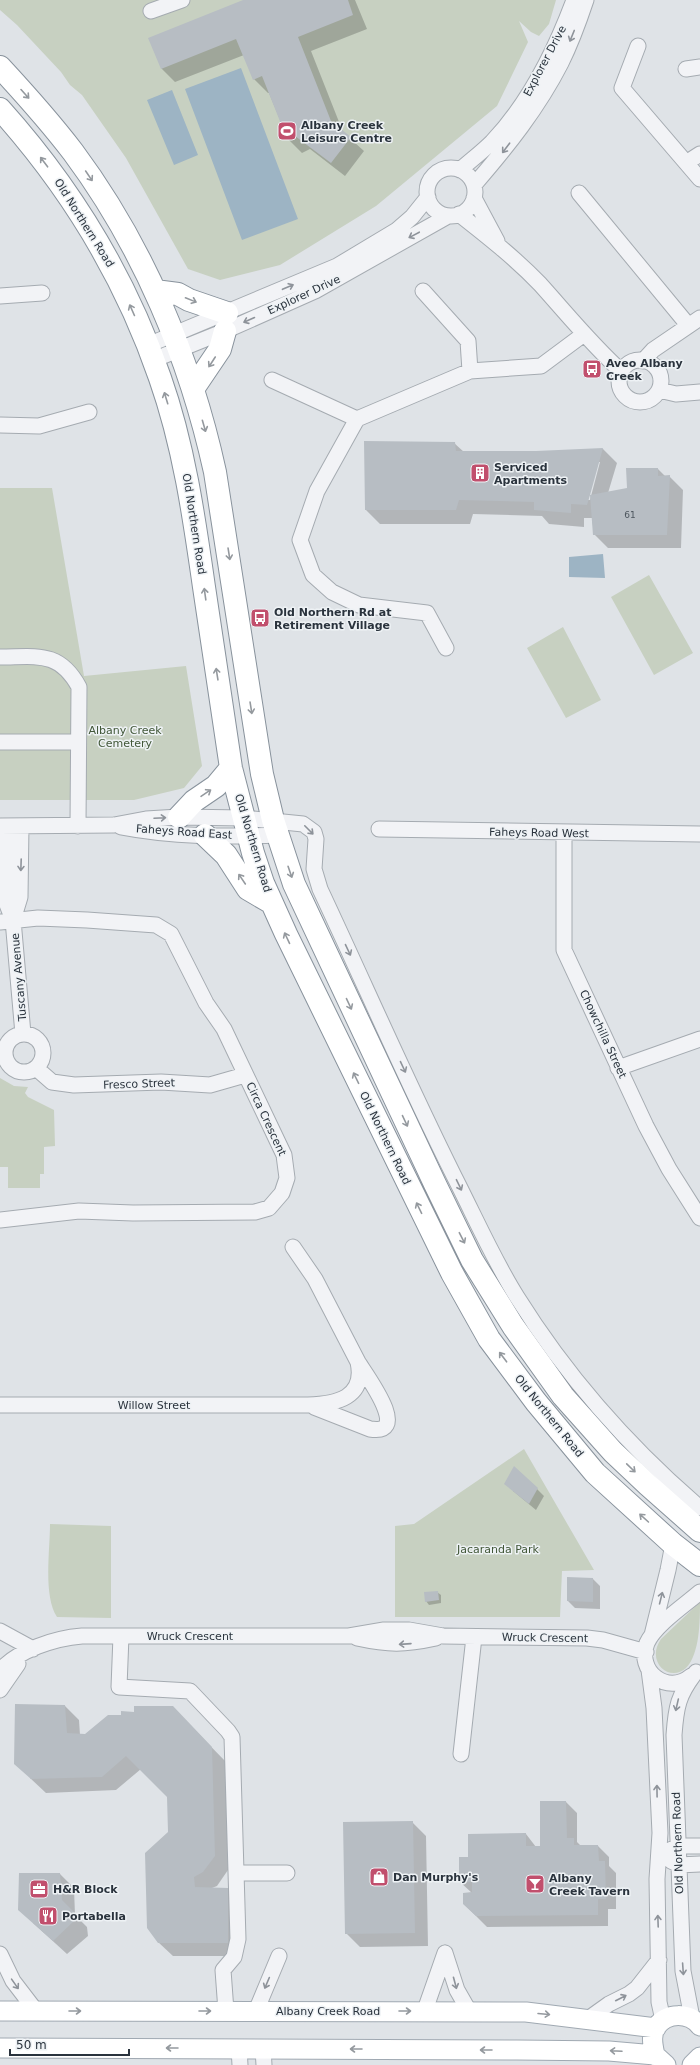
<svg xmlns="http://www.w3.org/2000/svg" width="700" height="2065" viewBox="0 0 700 2065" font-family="'DejaVu Sans',sans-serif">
<rect width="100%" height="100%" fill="#dfe3e7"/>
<path fill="#c7d0c1" d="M0,0H556L549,24L539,36L531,32L519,21L528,42L497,106L376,206L280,265L220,280L188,269L126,158L82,95L70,85L61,72L17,25L0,10Z
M0,488H52L84,676L186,666L202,766L184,788L134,800H0Z
M649,575L693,653L654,675L611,597Z
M563,627L601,700L566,718L527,648Z
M0,1078L14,1086L28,1087L25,1093L28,1097L54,1110L55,1146L44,1147V1174H40V1188H8V1167H0Z
M524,1449L594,1570L562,1571L560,1617H395V1526L414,1524Z
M50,1524L111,1526V1618L57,1617C43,1595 50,1551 50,1524Z
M700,1602C700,1620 700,1654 686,1668C670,1683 645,1662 661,1639Z"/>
<path fill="#9db4c4" d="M241,68L298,219L242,240L185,89Z
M172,90L198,155L174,165L147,100Z
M603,554L605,578L569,577V557Z"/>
<path fill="#0003" fill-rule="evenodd" d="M245,0H355L367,29L311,51L343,132L364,151L345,176L310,149L302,153L288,139L269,93H268L254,79L244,55L175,82L161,68Z
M454,443L464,452H536L603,449L617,463L608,493L628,489L627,469H658L665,476H669L683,490L681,548H608L594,534L592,518H584V527L549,524L542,516L473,514L470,524H380L366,510ZM598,462H600L590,500H588Z
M537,1489L544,1496L536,1510L513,1491Z
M568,1578L593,1579L600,1586V1609L575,1608L568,1601Z
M437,1592L441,1595V1603L429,1605L426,1601Z
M65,1706L79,1720L80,1735L187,1722L226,1762L228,1870L217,1886L212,1888L228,1889L242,1903V1956H173L158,1942L169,1832L168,1796L141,1769L116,1790L46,1793L30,1778Z
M566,1802L577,1813V1842L581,1846H598L609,1857V1866L616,1873V1909H608V1926L487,1927L464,1904L472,1893L460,1882L469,1858L526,1834L536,1847L541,1846Z
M412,1822L426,1836L428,1946L360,1947L346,1933Z
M60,1874L74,1888L75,1915L87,1927L88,1936L67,1954L33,1923Z"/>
<path fill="#b7bdc3" d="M243,0H348L353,15L298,37L331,121L351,137L331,163L295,136L287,139L262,76L253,80L236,39L161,69L148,38Z
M364,441L455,442L456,451H536L603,448L590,495L627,488L626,468H658V476L670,475L667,535H593L590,495L587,505L571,504V513L534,510V502L459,500L456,510H365Z
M514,1466L538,1488L529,1504L504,1484Z
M567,1577L593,1578V1602L567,1601Z
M438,1591L439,1600L425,1602L424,1592Z
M15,1704L65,1705L67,1733L85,1734L108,1715H121V1711L134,1712V1706H173L212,1747L215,1856L203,1872L194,1877L195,1887L228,1888V1943H158L147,1928L145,1853L168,1832L167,1797L126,1756L102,1777L31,1779L14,1764Z
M540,1801H566L567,1838H574V1845H598L599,1861H605L606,1899H598V1915L476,1916L463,1904V1893L472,1892V1882H459V1857H468V1834L526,1833V1846H540Z
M413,1821L415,1933L345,1934L343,1822Z
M19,1873H60L62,1900L74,1912V1921L53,1941L18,1910Z"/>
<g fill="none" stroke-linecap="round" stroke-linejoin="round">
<g stroke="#a5abb1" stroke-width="17">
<path id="minor" d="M151,11L182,0
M638,46L622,88L700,179
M686,69L700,67
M686,163L700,154
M427 192a24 24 0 1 1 48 0a24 24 0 1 1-48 0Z
M460,170C470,161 482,152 492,142C530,102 555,51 574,0
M474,185C507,147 538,108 561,63C571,43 579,21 586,0
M579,193L688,325
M474,198L497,241
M459,214C487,236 515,258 540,284C567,314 592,345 622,372
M423,291L468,341L470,371
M0,296L42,293
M148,345L337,266L397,230L412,217L428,197
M153,360L225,331L315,291L448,216
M619 381a21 21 0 1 1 42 0a21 21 0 1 1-42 0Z
M643,361L653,350L700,318
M272,380L357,419
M659,390L676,394L700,392
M0,425L39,426L89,412
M446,648L427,613L359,605L332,592L313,575L300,540L317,491L357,419L470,371L541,366L584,334
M0,657C36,657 59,650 79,687L78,826
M0,742H78
M0,826L114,825L146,819L179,817L244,818L303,824L314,832L316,839L314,869L320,889C365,985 407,1082 454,1176C475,1217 493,1259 517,1297C567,1377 629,1447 700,1508
M6,826V902L13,920L23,1034
M121,827C172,837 226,837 278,835
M379,829L700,834
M564,834V950L646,1126L669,1169L700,1218
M13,920L20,897L21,826
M0,922L38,918L87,920L156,925L171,934L206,1003L224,1029L284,1155L287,1178L282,1193L269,1208L255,1212L133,1213L79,1211L0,1220
M5 1053a19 19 0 1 1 38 0a19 19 0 1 1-38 0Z
M36,1068L52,1082L74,1085L161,1082L210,1085L245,1075
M618,1068L700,1039
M0,1405H308C336,1404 366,1398 358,1362L315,1279L293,1247
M314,1407L370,1429C412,1436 366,1375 358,1362
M0,1631L33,1649
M652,1635L668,1570L673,1544
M121,1636L119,1687L190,1691L228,1731L232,1737L238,1939L234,1957L223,1970L226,2011
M357,1638C389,1645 404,1645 436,1638
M649,1670L654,1708L660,1833L657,1879L659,2002L663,2020
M0,1671C17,1650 56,1638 82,1636H349L384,1630H409L443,1636L587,1638L603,1640L646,1652
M691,1676C667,1696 636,1671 647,1643C655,1625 685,1605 700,1592
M0,1690L18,1664
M461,1754L474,1637
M670,1850L678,1846H700
M671,1861L679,1865L700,1864
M236,1873H287
M445,1953L457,1990L469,2011
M0,1954L13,1981L36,2011
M425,2010L445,1953
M256,2011L279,1956
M692,2018L683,1971L674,1735C676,1707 678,1695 696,1672
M588,2019L609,2004L629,1994L637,1988L659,1960
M239,2048L240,2065
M263,2049L264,2065"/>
</g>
<g stroke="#a0a9b2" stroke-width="21">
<path id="major" d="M0,2011L526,2012L656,2028
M0,2048L517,2050L609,2051L655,2055
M666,2065L655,2055C653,2046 650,2035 656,2027C667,2012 689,2012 700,2026
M692,2065L700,2057"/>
</g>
<g stroke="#88929c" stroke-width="24">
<path id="highway" d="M0,67C25,94 50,122 73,152C143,246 190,358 215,472L262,774L273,820L294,884L435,1184L472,1260L513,1326L563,1396L613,1452L648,1485L700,1531
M0,109C70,187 126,279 160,378C184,446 194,517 204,587C213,648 222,708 231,768L253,853L263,883L286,934L452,1273L489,1339L536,1402L595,1473L673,1544L700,1565
M155,291L178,294L189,300L227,313
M193,389L220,349L225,331
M179,817L194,801L216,786L231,768
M205,835L226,855L248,889L272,903"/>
</g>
<use href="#minor" stroke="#f2f3f6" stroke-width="15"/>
<use href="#major" stroke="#fff" stroke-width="19"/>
<use href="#highway" stroke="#fff" stroke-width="22"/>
</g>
<defs><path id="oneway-shaft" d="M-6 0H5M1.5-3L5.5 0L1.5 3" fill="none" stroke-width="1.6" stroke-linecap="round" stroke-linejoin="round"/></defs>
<g stroke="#8e939a">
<use href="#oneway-shaft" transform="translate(572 36) rotate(112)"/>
<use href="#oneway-shaft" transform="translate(506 148) rotate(127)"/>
<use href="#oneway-shaft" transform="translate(414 235) rotate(152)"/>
<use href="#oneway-shaft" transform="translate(288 287) rotate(-23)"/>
<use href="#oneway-shaft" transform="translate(249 320) rotate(156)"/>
<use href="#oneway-shaft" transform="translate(160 818) rotate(-3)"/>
<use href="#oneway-shaft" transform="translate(309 830) rotate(45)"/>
<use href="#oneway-shaft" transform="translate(21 865) rotate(92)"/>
<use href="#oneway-shaft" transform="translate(348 950) rotate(65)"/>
<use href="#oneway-shaft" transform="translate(403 1067) rotate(65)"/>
<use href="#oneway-shaft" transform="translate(459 1185) rotate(64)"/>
<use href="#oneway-shaft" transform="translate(661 1598) rotate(-76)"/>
<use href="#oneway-shaft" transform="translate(405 1644) rotate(176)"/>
<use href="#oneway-shaft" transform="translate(677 1705) rotate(103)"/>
<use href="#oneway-shaft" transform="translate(657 1791) rotate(-91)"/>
<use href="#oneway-shaft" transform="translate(658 1921) rotate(-92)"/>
<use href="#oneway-shaft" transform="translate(683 1969) rotate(86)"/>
<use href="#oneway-shaft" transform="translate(267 1983) rotate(113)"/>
<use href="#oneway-shaft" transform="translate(455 1983) rotate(75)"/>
<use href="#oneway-shaft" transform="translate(15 1984) rotate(55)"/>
<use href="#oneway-shaft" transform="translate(621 1998) rotate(-27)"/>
</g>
<g stroke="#94999e">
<use href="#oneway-shaft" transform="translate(25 94) rotate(48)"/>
<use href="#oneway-shaft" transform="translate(44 162) rotate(-127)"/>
<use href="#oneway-shaft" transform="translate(89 176) rotate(56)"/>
<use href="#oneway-shaft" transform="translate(191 300) rotate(22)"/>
<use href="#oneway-shaft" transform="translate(132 310) rotate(-114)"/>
<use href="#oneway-shaft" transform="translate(212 362) rotate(123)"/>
<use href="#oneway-shaft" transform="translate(166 398) rotate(-107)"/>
<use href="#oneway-shaft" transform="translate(204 426) rotate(74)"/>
<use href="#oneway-shaft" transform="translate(229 554) rotate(81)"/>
<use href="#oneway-shaft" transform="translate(205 594) rotate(-98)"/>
<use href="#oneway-shaft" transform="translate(217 674) rotate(-99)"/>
<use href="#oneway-shaft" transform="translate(251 708) rotate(81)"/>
<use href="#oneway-shaft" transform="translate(206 793) rotate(-34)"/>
<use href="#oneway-shaft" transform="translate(290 872) rotate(71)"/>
<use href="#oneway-shaft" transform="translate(242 879) rotate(-124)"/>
<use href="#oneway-shaft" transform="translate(287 938) rotate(-115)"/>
<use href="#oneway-shaft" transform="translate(349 1004) rotate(65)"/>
<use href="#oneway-shaft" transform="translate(356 1078) rotate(-116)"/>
<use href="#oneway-shaft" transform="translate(405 1121) rotate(65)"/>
<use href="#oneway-shaft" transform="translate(419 1208) rotate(-116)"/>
<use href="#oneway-shaft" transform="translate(462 1238) rotate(63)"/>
<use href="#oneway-shaft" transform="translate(503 1357) rotate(-127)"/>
<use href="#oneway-shaft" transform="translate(631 1468) rotate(44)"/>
<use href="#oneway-shaft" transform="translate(644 1518) rotate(-138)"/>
<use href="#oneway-shaft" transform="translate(75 2011)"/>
<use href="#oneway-shaft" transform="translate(205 2011)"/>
<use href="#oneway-shaft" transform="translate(405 2011)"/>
<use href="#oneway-shaft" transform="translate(544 2014) rotate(5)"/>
<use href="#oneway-shaft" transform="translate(172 2048) rotate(-180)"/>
<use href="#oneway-shaft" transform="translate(356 2049) rotate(-180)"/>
<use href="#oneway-shaft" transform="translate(486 2050) rotate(-180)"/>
<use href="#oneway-shaft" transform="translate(616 2051) rotate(-177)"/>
</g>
<defs>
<g id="stadium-square" transform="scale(1)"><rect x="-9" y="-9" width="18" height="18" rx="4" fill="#c14f6d" stroke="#eef2f5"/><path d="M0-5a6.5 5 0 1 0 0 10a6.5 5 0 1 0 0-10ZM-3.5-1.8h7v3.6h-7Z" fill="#fff"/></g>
<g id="bus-square" transform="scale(1)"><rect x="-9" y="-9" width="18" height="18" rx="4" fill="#c14f6d" stroke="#eef2f5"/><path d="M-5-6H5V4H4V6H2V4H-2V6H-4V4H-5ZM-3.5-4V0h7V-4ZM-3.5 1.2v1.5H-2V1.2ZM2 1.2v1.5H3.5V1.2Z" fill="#fff"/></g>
<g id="building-square" transform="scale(1)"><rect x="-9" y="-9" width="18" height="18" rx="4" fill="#c14f6d" stroke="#eef2f5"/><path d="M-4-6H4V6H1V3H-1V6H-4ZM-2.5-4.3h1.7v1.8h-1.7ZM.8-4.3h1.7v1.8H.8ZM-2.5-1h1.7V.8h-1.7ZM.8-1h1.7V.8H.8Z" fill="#fff"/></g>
<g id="shop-square" transform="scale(1)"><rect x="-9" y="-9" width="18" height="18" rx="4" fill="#c14f6d" stroke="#eef2f5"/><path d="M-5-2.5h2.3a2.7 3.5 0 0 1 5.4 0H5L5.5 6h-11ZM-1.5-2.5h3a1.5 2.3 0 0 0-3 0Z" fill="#fff"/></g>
<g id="bar-square" transform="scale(1)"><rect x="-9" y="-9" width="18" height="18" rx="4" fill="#c14f6d" stroke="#eef2f5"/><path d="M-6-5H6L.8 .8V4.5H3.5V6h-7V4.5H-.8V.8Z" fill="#fff"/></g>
<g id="office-square" transform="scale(1)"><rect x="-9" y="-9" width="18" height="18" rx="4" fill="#c14f6d" stroke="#eef2f5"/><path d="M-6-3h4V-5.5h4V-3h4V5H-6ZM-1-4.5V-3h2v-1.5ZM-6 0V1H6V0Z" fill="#fff"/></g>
<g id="restaurant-square" transform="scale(1)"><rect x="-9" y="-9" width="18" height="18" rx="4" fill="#c14f6d" stroke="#eef2f5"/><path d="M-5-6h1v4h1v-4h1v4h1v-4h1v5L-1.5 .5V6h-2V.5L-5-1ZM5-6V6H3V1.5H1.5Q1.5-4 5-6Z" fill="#fff"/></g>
</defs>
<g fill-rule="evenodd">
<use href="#stadium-square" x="287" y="131"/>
<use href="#bus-square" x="592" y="369"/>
<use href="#building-square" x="480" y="473"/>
<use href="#bus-square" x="260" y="618"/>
<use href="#shop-square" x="379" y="1877"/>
<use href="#bar-square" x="535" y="1884"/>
<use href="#office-square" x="39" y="1889"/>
<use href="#restaurant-square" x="48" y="1916"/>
</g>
<g text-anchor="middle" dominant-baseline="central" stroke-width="3" stroke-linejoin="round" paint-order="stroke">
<g font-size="9" fill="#4d565e">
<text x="630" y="515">61</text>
</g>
<g font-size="11" fill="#2a333d" stroke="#eef2f5">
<text transform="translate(545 61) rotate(-62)">Explorer Drive</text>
<text transform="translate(84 223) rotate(58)">Old Northern Road</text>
<text transform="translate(304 295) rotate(-25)">Explorer Drive</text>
<text transform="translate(194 524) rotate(81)">Old Northern Road</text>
<text transform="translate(184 832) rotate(4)">Faheys Road East</text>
<text transform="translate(539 833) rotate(1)">Faheys Road West</text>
<text transform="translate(253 843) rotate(73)">Old Northern Road</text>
<text transform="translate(19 977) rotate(-95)">Tuscany Avenue</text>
<text transform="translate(603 1034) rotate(65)">Chowchilla Street</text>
<text transform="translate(139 1084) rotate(-2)">Fresco Street</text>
<text transform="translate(266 1119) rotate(65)">Circa Crescent</text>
<text transform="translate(385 1138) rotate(64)">Old Northern Road</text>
<text x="154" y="1405">Willow Street</text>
<text transform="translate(549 1416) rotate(51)">Old Northern Road</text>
<text x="190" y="1636">Wruck Crescent</text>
<text transform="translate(545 1638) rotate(1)">Wruck Crescent</text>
<text transform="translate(678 1843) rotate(-92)">Old Northern Road</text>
<text x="328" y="2011">Albany Creek Road</text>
</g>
<g font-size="11" font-weight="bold" fill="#2a333d" stroke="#eef2f5" text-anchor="start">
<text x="301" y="125">Albany Creek<tspan x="301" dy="13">Leisure Centre</tspan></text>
<text x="606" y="363">Aveo Albany<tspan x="606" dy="13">Creek</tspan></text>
<text x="494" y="467">Serviced<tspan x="494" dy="13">Apartments</tspan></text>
<text x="274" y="612">Old Northern Rd at<tspan x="274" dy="13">Retirement Village</tspan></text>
<text x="393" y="1877">Dan Murphy's</text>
<text x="549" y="1878">Albany<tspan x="549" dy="13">Creek Tavern</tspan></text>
<text x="53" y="1889">H&amp;R Block</text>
<text x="62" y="1916">Portabella</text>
</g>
<g font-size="11" fill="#415738" stroke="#eef2f5">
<text x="125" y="730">Albany Creek<tspan x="125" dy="13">Cemetery</tspan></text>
<text x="498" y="1549">Jacaranda Park</text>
</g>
</g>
<path d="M10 2049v6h119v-6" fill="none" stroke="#2a333d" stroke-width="2"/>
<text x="16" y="2049" font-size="12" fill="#2a333d" stroke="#eef2f5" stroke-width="3" paint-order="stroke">50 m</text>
</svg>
